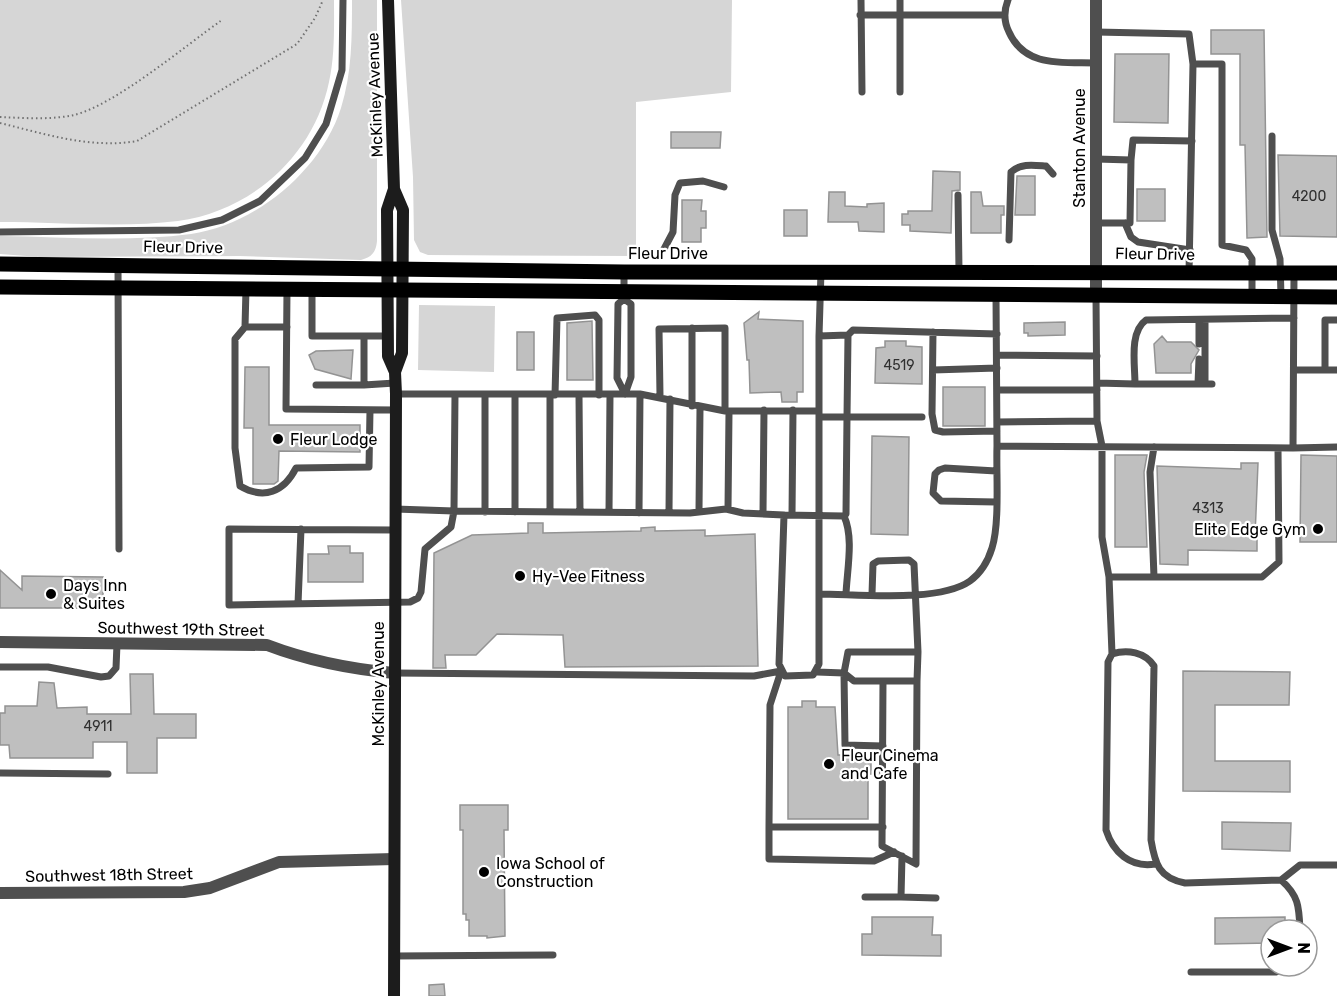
<svg xmlns="http://www.w3.org/2000/svg" width="1337" height="996" viewBox="0 0 1337 996" font-family="Rubik,sans-serif">
<rect width="100%" height="100%" fill="#fff"/>
<path fill="#d6d6d6" d="M0,0H334C334,27 335,55 329,82C314,155 252,211 178,221C123,228 56,222 0,222Z
M352,0H377V241C376,252 372,257 361,260L240,256L40,257L0,254V236C63,237 129,242 191,234C255,225 321,171 341,108C352,73 352,37 352,0Z
M401,0H732L731,92L636,102V256L428,255L420,252L414,240L413,177Z
M419,305L495,306L494,372L418,370Z"/>
<path fill="#bfbfbf" stroke="#939393" stroke-width="1.5" d="M1211,30H1264L1267,237L1247,238L1245,145H1240V54H1211Z
M1115,54H1169L1168,123L1114,122Z
M671,132H721L720,148H671Z
M1278,155L1337,156V237L1280,236Z
M933,171L960,172V190L952,191L951,233L910,231V225H902V214H908V211H932Z
M1017,176H1035V215H1015Z
M1137,189H1165V221H1137Z
M829,192H845V206L867,207V204L884,203V232L859,231L858,222H828Z
M971,192H981L983,206H1004V215H1001V233H971Z
M682,200H702L701,211H706V228H701V242H682Z
M784,210H807V236H784Z
M759,312L758,319L803,321V392H797V402H782L781,392L750,393L749,360H747L744,323Z
M592,321L593,380H567V323Z
M1065,322V335L1028,336V333H1024V323Z
M517,332H534V370H517Z
M1162,336L1167,342H1191L1199,350L1191,364V373H1156L1154,344Z
M885,341H906V346L922,347V384L875,383L876,348L885,347Z
M353,350L351,379L315,369L309,355L316,351Z
M245,367H269V425H360V452L279,451L278,481L274,484H253V428H244Z
M943,387H985V426H943Z
M872,436L909,437L908,535L871,534Z
M1115,455H1147L1144,472L1147,547H1115Z
M1301,455L1337,456V542H1300Z
M1241,463H1258L1255,537H1257V551L1188,550V565L1160,564L1157,466L1241,469Z
M528,523H543V533L641,531V528L655,527V531L705,530V536L755,534L758,666L565,667L563,635L497,634L476,655H445L446,668H433L434,553L472,535L528,533Z
M328,546H350V553H363V582H308V554H329Z
M0,570L22,590V576L103,577V608H0Z
M1183,671L1290,672L1289,705H1215V761H1290V792L1183,791Z
M130,674H153L154,714H196V738H157V773H127V742H93V758H10L9,745H0V713H5V706H37L39,682L54,683L57,708L87,707V714H131Z
M802,701H816V707H835L838,755H871V774H868V819H788V707H802Z
M460,805H508V830H504L505,936L487,938V936H469V920H466V914H463V830H460Z
M1222,822L1291,823L1290,851L1222,849Z
M872,917H933L932,935H941V956L862,955V934H872Z
M1285,917V930H1271V943L1215,944V918Z
M444,984L445,996H429V985Z"/>
<g fill="none" stroke-linecap="round" stroke-linejoin="round">
<path stroke="#717171" stroke-width="2" stroke-dasharray="1.5 3" stroke-linecap="butt" d="M0,117C24,118 51,120 74,115C115,105 185,46 222,20
M0,123C45,134 91,149 137,141L297,44L315,18L323,0"/>
<path stroke="#4f4f4f" stroke-width="7" d="M861,0L862,92
M1008,0C1004,10 1004,22 1009,32C1025,68 1063,62 1096,63
M860,15H1005
M1096,32L1189,34L1193,64
M900,92V0
M1272,136V230L1280,259L1281,297
M1131,160L1133,140L1192,141
M958,195L959,271
M1096,223H1130L1131,160L1096,159
M1125,223L1131,237L1138,242L1190,250
M0,232L179,230L222,220L260,201L305,158L326,124L342,70L343,0
M1009,240L1011,172C1021,163 1033,165 1046,166L1053,174
M664,249L673,232L675,195L680,183L703,181L724,187
M118,264L119,549
M821,271L819,336L848,335L853,330L997,334
M624,272V299L618,304L617,378L625,394L631,377V304L624,299
M1189,273L1193,64H1222V245L1246,250L1252,259V297
M246,289L245,327L235,339V448L240,486C264,500 284,492 296,468L369,467L370,410
M287,289L286,409L396,410
M312,289V336H388
M996,295L997,446L1293,448L1294,274
M1096,296L1097,421L1102,446V537L1109,577L1112,654
M1199,320V344
M1205,320V384
M245,327H287
M933,332L932,414L935,430L943,432L997,431
M819,336V417H847L848,335
M997,355L1097,356
M933,370L997,368
M1294,370H1337
M1325,370V320H1337
M1097,383L1135,384C1135,364 1129,332 1146,320L1294,318
M1135,384H1212
M1198,384L1199,359
M316,385H364V336
M364,385L395,383
M997,390H1097
M396,394H640L725,411H819
M550,395V512
M555,395L557,318L595,315L599,320V395
M579,395L580,512
M660,396L659,329L725,328V411
M692,406V328
M819,417V664L813,675L785,676L779,664L784,515L844,516L846,514L847,417H922
M997,422L1097,421
M1293,448L1337,447
M996,502L941,501L933,493L935,474L939,470L945,468L996,471
M395,509L454,511L455,394
M728,509L729,412
M699,511L700,408
M485,512V394
M515,512V395
M609,512L610,395
M639,513L640,394
M669,513L670,399
M763,514L764,410
M792,515L793,410
M844,516C854,538 847,570 846,594
M395,530L229,529V605L410,602L418,598L421,592L425,549L451,527L454,511L690,513L726,509L743,513L784,515
M1109,577H1262L1279,562L1278,448
M1154,577L1150,472L1154,447
M819,594C857,594 939,603 970,581C981,573 988,561 992,548C1000,523 996,473 997,446
M872,594L873,564L878,561L909,560L914,564L918,652
M298,604L301,529
M0,667H48L101,677L109,676L116,668L117,644
M817,672L844,673L854,681H917L918,652H848L844,673L845,745L883,746
M394,673L754,676L781,671L770,705L769,827H883
M883,681L882,846L916,864L917,681
M0,773L108,774
M769,827V859L874,861L894,852
M902,856L901,897L936,898
M1155,864C1130,868 1113,852 1106,830L1108,662L1112,654C1127,649 1145,652 1154,666L1151,840C1155,864 1159,878 1185,883L1281,880L1300,865H1337
M1281,880C1299,896 1299,907 1300,930
M865,897H901
M394,956L553,955
M1191,972H1276L1291,966"/>
<path stroke="#4f4f4f" stroke-width="12" d="M1096,296V0
M0,642L267,645C309,661 350,669 394,673
M0,893L184,892L210,888L279,862L394,859"/>
<path stroke="#1c1c1c" stroke-width="12" d="M388,0L394,189L403,210L402,353L395,372
M394,189L387,210L388,356L395,372L396,394L394,996"/>
<path stroke="#000" stroke-width="15" d="M0,264L624,272L1337,273
M0,287L1337,297"/>
</g>
<g fill="#000" stroke="#fff" stroke-width="2">
<circle cx="278" cy="439" r="6"/>
<circle cx="1318" cy="529" r="6"/>
<circle cx="520" cy="576" r="6"/>
<circle cx="51" cy="594" r="6"/>
<circle cx="829" cy="764" r="6"/>
<circle cx="484" cy="872" r="6"/>
</g>
<g text-anchor="middle" dominant-baseline="central" stroke-width="4.5" stroke-linejoin="round" paint-order="stroke">
<g font-size="14" fill="#303030">
<text x="1309" y="196">4200</text>
<text x="899" y="365">4519</text>
<text x="1208" y="508">4313</text>
<text x="98" y="726">4911</text>
</g>
<g font-size="16" fill="#000" stroke="#fff">
<text transform="translate(375 95) rotate(-92)">McKinley Avenue</text>
<text transform="translate(1079 148) rotate(-90)">Stanton Avenue</text>
<text transform="translate(183 247) rotate(1)">Fleur Drive</text>
<text x="668" y="253">Fleur Drive</text>
<text transform="translate(1155 254) rotate(1)">Fleur Drive</text>
<text transform="translate(181 629) rotate(1)">Southwest 19th Street</text>
<text transform="translate(378 684) rotate(-90)">McKinley Avenue</text>
<text transform="translate(109 875) rotate(-1)">Southwest 18th Street</text>
</g>
<g font-size="16" fill="#000" stroke="#fff" text-anchor="start">
<text x="290" y="439">Fleur Lodge</text>
<text x="1306" y="529" text-anchor="end">Elite Edge Gym</text>
<text x="532" y="576">Hy-Vee Fitness</text>
<text x="63" y="585">Days Inn<tspan x="63" dy="18">&amp; Suites</tspan></text>
<text x="841" y="755">Fleur Cinema<tspan x="841" dy="18">and Cafe</tspan></text>
<text x="496" y="863">Iowa School of<tspan x="496" dy="18">Construction</tspan></text>
</g>
</g>
<g transform="translate(1289 948) rotate(90)"><circle r="28" fill="#ffffff" stroke="#999999" stroke-width="1.5"/>
<path d="M0-4.5L10 22L0 15L-10 22Z" fill="#000000"/>
<text y="-9" font-size="16" font-weight="bold" text-anchor="middle" fill="#000000">N</text>
</g>
</svg>
